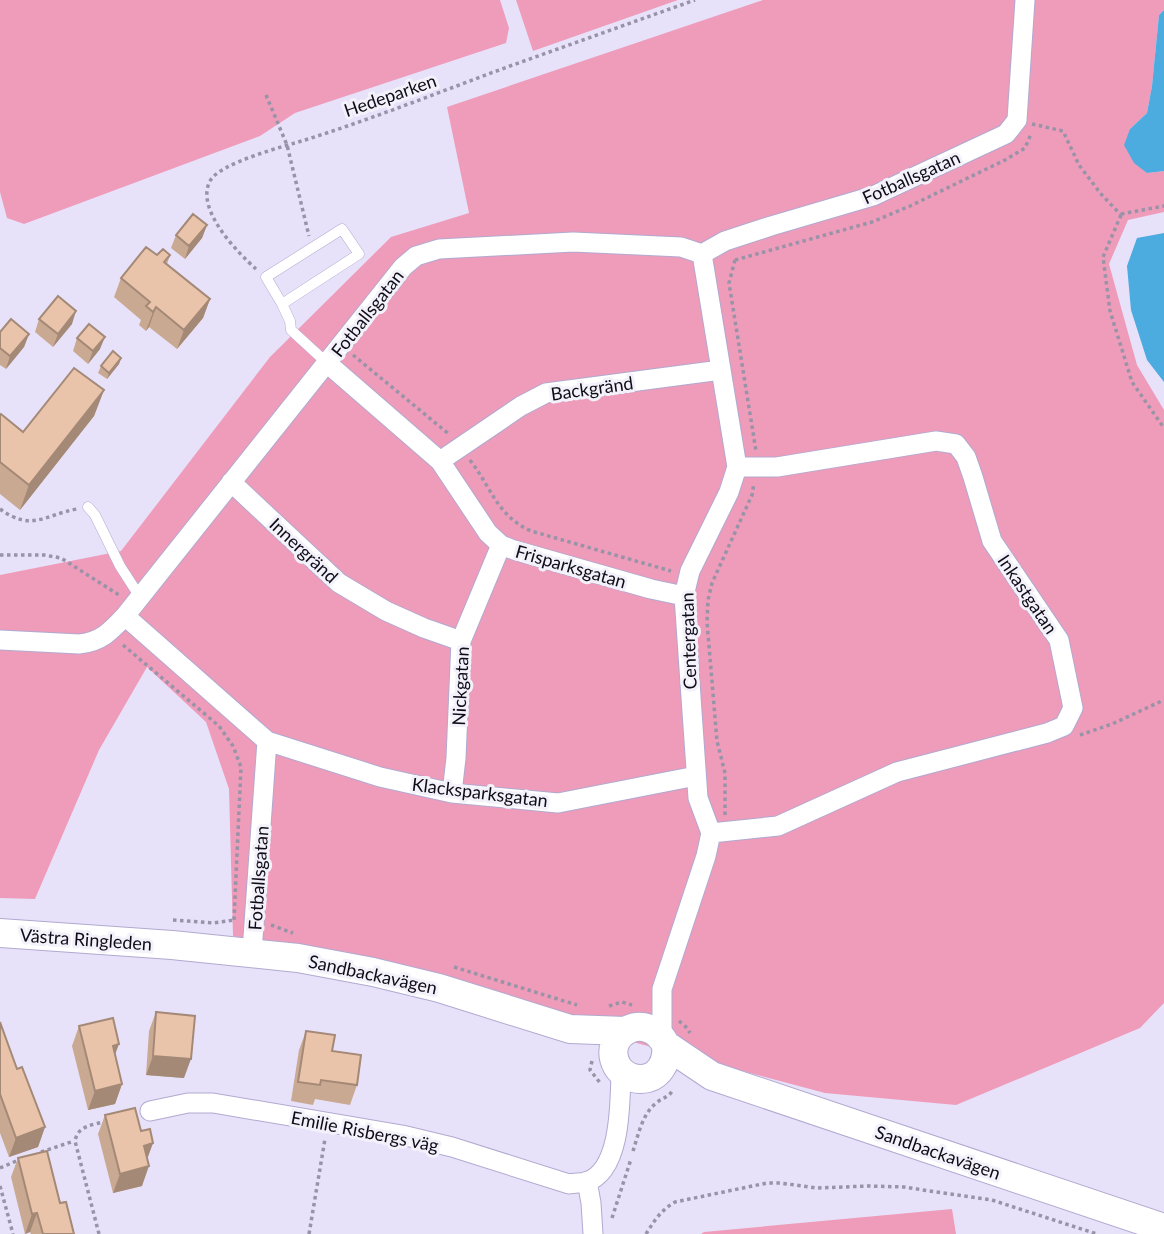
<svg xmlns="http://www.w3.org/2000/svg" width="1164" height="1234" viewBox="0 0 1164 1234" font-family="Lato,sans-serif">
<rect width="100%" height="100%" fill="#e7e2fa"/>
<path fill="#ee9cba" d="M0,0H500L509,28L506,43L295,113L260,136L24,224L7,218L0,192Z
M516,0H678L533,51Z
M763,0H1164V10L1159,15L1152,86L1147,113L1130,129L1147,173L1164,171V212L1128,220L1109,264L1137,365L1164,410V1003L1140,1028L956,1105L825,1093L233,936L229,789L206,722L147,667L99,750L35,899L0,898V575L121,551L270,357L391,237L469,213L447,107Z
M952,1209L956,1234H701L704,1232Z"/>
<path fill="#4cabdf" d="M1164,10V171L1147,173L1134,163L1124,145L1130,129L1147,113L1152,86L1159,15Z
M1164,233V382L1147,360L1131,310L1127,266L1137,238Z"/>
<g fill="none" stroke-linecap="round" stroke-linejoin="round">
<g stroke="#b2a9d0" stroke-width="11">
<path id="lane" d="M282,304L266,277L342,229L359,254L282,304L290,321L291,330L327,363
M88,507L95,515L120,566L140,597"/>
</g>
<g stroke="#b2a9d0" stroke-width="21">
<path id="street" d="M327,363L440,461L488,533L501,545L514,550L651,589L684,596
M440,461L521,406L546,393L721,370
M231,482L339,583L386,611L424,628L461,641
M0,640L79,644C101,642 111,631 125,616
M267,741L380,777L452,793L558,803L696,776
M452,793L456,758L461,641L501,545
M711,833L778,826L897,772L1047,733L1064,726L1073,708L1059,640L992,541L973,477L966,457L956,444L936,441L777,467H737
M252,952L267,741L125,616L403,267L416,256L439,249L573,242L681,247L702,254L725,241L771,226L873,196L1006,134L1017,120L1025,0
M662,1037V989L706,856L711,833L698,798L684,596L690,571L729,492L737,467L702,254
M150,1111L188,1103H213L402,1135L452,1147L569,1184C574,1183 581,1183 586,1182C622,1171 620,1100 621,1070
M587,1181L591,1203L593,1234"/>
</g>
<g stroke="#b2a9d0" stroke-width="30">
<path id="secondary" d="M0,933L172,945L298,958L373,972L439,988L570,1029L625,1031
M666,1045C668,1062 659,1079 640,1079C631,1079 622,1074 617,1066C600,1034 647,1008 666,1045L712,1076L1164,1228"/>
</g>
<path stroke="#9893a7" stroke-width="3.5" stroke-dasharray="3.5 3.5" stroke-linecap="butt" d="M266,95L287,145L309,236
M1032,124L1063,131L1079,165L1101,194L1121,215
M1121,214L1164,206
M1121,215L1103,257L1110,311L1132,382L1164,428
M735,260L729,283L756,451
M735,260L872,222L910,206L1005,160L1025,148L1031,134
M256,269C237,252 195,209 210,181C219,163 285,146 305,140C375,118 442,91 510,66C572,44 633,22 695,0
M353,355L450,435
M470,460C491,487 497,516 531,531L671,571
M0,509C32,532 44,515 77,509
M0,555H44L61,558L119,595
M123,645L219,726L233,746L241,767L234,920
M1080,735L1112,724L1164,700
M725,815V773L717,741L707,622L708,600L712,583L752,495L754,483
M173,920L213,923L235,920
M271,925L293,933
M454,967L577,1005
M609,1006L622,1002L632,1005
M679,1021L687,1028L690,1033
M592,1061L590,1070L601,1084
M633,1151C638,1136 642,1115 655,1104C661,1098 668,1098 673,1090
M41,1152L74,1141
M0,1168L21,1159
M0,1186L13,1234
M612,1218L631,1159
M99,1234L75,1141C78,1125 93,1125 107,1121
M309,1234L325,1139
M646,1234C654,1221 661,1210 675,1202L767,1183H780L817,1188L869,1186L904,1187L936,1192L992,1200L1097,1234"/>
<use href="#lane" stroke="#fff" stroke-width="10"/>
<use href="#street" stroke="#fff" stroke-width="19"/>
<use href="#secondary" stroke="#fff" stroke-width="28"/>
</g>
<path fill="#c9a992" d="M207,225L202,238L185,259L171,248L176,235Z
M157,255H170L167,264L210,299L203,318L177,349L149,327L146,331L139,325L141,320L114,297L121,278Z
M39,319L72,324L53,347L35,332Z
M0,332L29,334L24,347L6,369L0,365Z
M77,338L100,349L88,364L73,351Z
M121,358L119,364L107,379L98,373L101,366Z
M104,390L94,416L20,510L0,494V415L23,432Z
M156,1012L184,1078L146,1075L149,1031Z
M0,1022L17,1069L45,1127L38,1147L9,1157L0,1133Z
M79,1026L122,1084L115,1104L88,1110L72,1046Z
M306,1031L332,1051L357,1085L350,1105L315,1099L313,1105L291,1101L299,1050Z
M105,1115L141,1131L153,1143L147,1159L142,1186L113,1193L98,1134Z
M18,1158L60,1203L74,1234H31L30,1232L25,1234L11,1177Z"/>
<path fill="#a48977" d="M207,225L202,238L185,259L189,246Z
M210,299L203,318L177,349L184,330Z
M156,307L149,327L146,331L153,312Z
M76,311L72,324L53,347L58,334Z
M29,334L24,347L6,369L10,356Z
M105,337L100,349L88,364L93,351Z
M121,358L119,364L107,379L109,373Z
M104,390L94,416L20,510L29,485Z
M119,1044L112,1063L113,1046Z
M153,1056L191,1059L184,1078L146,1075Z
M122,1084L115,1104L88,1110L95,1091Z
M45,1127L38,1147L9,1157L16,1138Z
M153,1143L146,1162L144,1146Z
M149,1166L142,1186L113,1193L120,1174Z
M37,1213L30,1232L25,1234L32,1214Z"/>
<path fill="#eac4aa" stroke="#a48977" stroke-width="2" d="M193,214L207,225L189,246L176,235Z
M146,247L157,255L163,249L170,255L164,262L210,299L184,330L156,307L153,312L146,306L150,302L121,278Z
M58,296L76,311L58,334L39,319Z
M11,319L29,334L10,356L0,348V332Z
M89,324L105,337L93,351L77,338Z
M113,351L121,358L109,373L101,366Z
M74,368L104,390L29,485L0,462V415L1,414L23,432Z
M156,1012L195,1016L191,1059L153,1056Z
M113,1018L119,1044L113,1046L122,1084L95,1091L79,1026Z
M0,1022L17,1069L22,1067L45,1127L16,1138L0,1094Z
M306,1031L335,1035L332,1051L361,1055L357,1085L321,1080L320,1085L298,1082Z
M135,1108L141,1131L150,1129L153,1143L144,1146L149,1166L120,1174L105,1115Z
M47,1151L60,1203L66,1202L74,1234H43L37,1213L32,1214L18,1158Z"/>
<g text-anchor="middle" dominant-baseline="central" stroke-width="6" stroke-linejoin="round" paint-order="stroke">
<g font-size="18" fill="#0f0b18" stroke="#f3f2fa">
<text transform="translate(390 95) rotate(-19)">Hedeparken</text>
<text transform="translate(911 177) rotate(-24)">Fotballsgatan</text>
<text transform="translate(367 313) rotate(-52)">Fotballsgatan</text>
<text transform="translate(592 388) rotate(-8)">Backgränd</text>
<text transform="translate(304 550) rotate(43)">Innergränd</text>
<text transform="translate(571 566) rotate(16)">Frisparksgatan</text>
<text transform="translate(1028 594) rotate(56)">Inkastgatan</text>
<text transform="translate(688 641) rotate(-92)">Centergatan</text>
<text transform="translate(460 686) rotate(-87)">Nickgatan</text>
<text transform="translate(480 792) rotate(7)">Klacksparksgatan</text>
<text transform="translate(258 878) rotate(-86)">Fotballsgatan</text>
<text transform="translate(86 939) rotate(4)">Västra Ringleden</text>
<text transform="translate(373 974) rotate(12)">Sandbackavägen</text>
<text transform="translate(365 1131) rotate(11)">Emilie Risbergs väg</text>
<text transform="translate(938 1152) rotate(19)">Sandbackavägen</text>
</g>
</g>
</svg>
